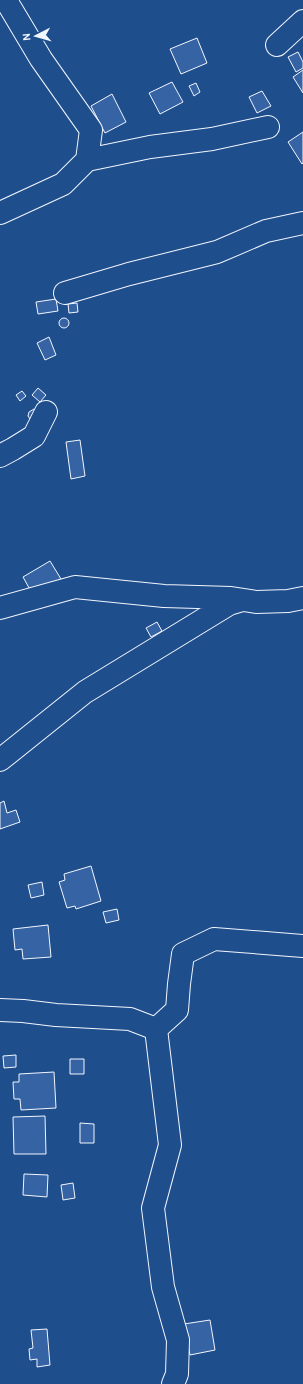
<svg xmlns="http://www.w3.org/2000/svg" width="303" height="1384" viewBox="0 0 303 1384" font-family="Karla,sans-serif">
<rect width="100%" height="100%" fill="#1f4e8c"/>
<path fill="#3563a3" stroke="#f2f6ff" d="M197,38L207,63L181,74L170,49Z
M298,52L303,62V68L296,72L288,57Z
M303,70V93L293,77Z
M172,82L183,102L160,114L149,93Z
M196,83L200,92L194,96L189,86Z
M262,91L271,106L257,113L249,97Z
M112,94L126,122L105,133L91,106Z
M303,132V163L302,164L288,142Z
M56,299L58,311L38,314L36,302Z
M77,303L78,312L69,313L68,304Z
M59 323a5 5 0 1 1 10 0a5 5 0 1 1-10 0Z
M49,337L56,355L45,360L37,343Z
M38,388L46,395L40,402L32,395Z
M22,391L26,396L20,401L16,395Z
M34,409L37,411L33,420L30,419L28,416L29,412Z
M80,440L85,476L71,479L66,442Z
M50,561L61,579L33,595L23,577Z
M157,622L162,631L151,637L146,628Z
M4,801L7,813L16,810L20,822L0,829V803Z
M91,866L101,901L76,909L75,906L67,908L59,882L65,880L64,874Z
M42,882L44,895L31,898L28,885Z
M117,909L119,920L106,923L103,912Z
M48,925L51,957L23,959L22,949L15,950L13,929Z
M16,1055V1067L4,1068L3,1056Z
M70,1059H84V1074H70Z
M54,1072L56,1108L21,1110L20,1099H14L13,1082H19V1074Z
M45,1116L46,1154H14L13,1117Z
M80,1123L94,1124V1143H80Z
M24,1174L48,1175L47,1197L23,1195Z
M73,1183L75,1198L63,1200L61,1185Z
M210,1320L215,1350L190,1355L184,1324Z
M47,1329L50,1365L37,1367V1359L30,1360L29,1349L33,1348L31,1330Z"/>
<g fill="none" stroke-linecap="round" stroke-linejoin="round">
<g stroke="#f2f6ff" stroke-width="24">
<path id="minor" d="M8,0L7,2L41,59L91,130L87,160
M277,45L303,21
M0,213L63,184L87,160L150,147L212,139L268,127
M65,293L129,274L217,252L266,231L303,223
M0,456L13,449L34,436L46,412
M0,608L75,587L164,596L231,598L256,602L288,601L303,598
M0,760L85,692L229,604L239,601
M0,1010L23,1011L56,1015L130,1019L156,1029L170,1145L153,1208L163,1287L178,1340L177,1374L173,1384
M156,1029L177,1010L179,984L183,954L214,939L303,946"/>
</g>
<use href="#minor" stroke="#1f4e8c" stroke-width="22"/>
</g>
<g transform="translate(36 36) rotate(264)" stroke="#1f4e8c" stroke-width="3" paint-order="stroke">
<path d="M0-3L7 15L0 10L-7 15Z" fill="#f2f6ff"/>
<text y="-6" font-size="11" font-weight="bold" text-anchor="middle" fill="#f2f6ff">N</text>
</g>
</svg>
